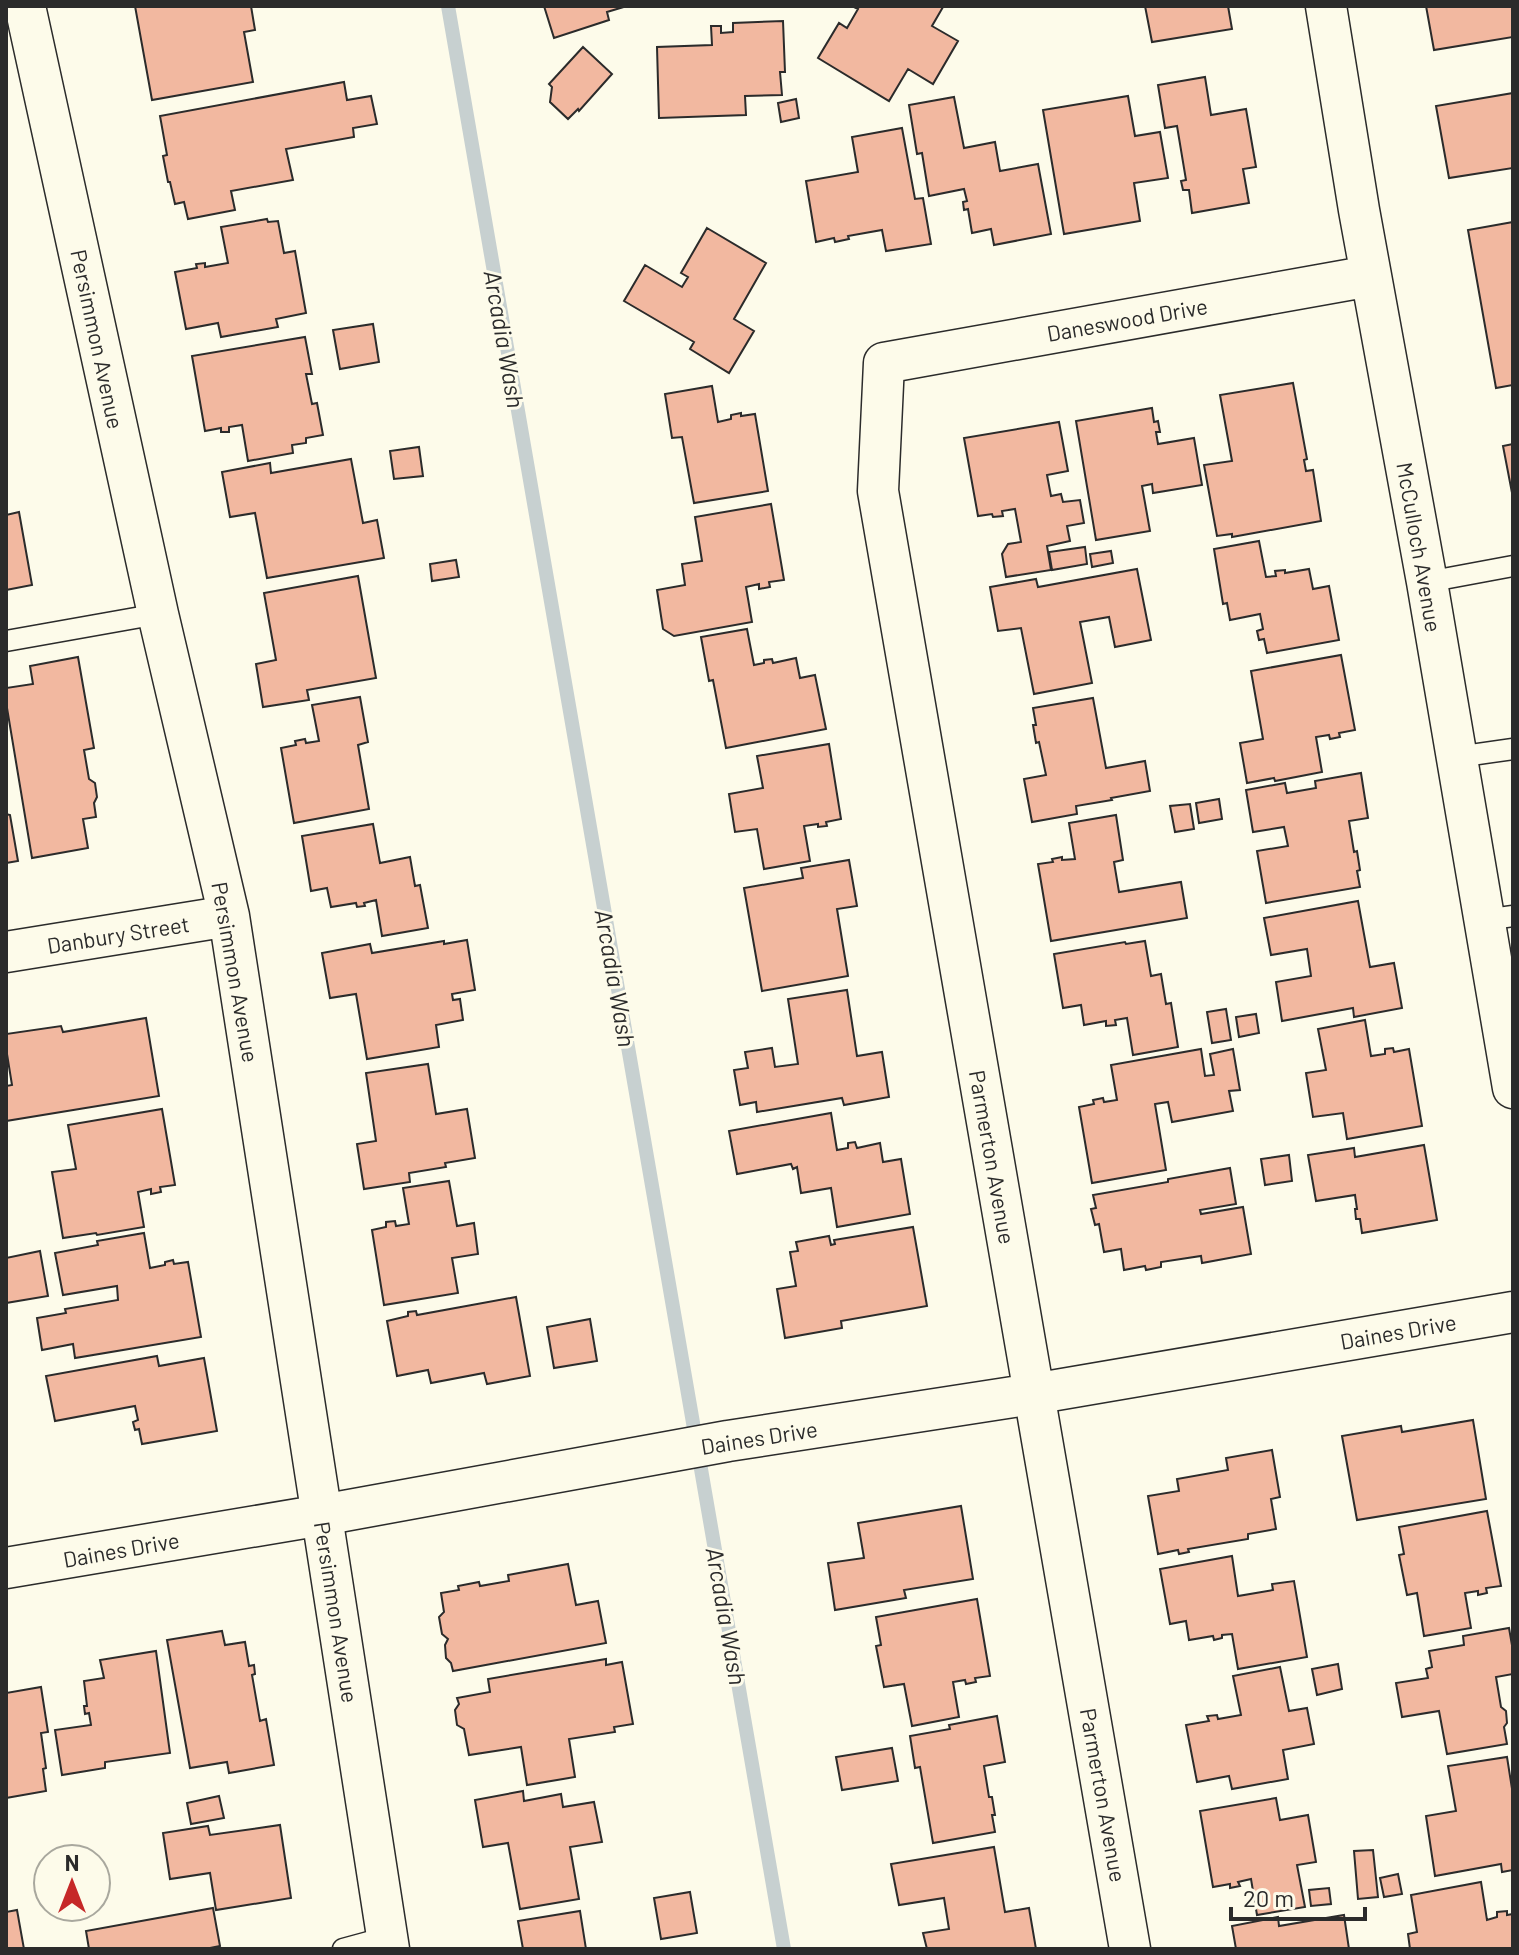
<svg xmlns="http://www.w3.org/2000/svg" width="1519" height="1955" viewBox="0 0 1519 1955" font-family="Barlow,sans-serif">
<rect width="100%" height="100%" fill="#fdfbea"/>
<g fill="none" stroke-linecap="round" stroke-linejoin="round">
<path stroke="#c7d0d0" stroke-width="14" d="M448,6L784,1949"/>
</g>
<path fill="#f2b8a0" stroke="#2b2b2b" stroke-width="2" d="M135,6H251L255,30L244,32L253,82L152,100Z
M544,6H627L607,12L609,20L554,38Z
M852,6L943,7L932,26L958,41L933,84L908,69L889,101L818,58L839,23L847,28L858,9Z
M1145,6H1228L1232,29L1152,42Z
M1426,6H1513V37L1434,50Z
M783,21L785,72H780L782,95L745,96L746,115L659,118L657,47L712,45L711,26H721V33L733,32V23Z
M583,47L612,74L579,111L578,109L568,119L550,102L552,87L549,84Z
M1205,77L1211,115L1246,109L1256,167L1243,169L1249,203L1192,213L1189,190H1183L1181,181L1186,180L1177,126L1165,128L1158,85Z
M344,82L347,100L371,96L377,124L353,128L354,137L286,149L293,180L231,191L235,210L188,219L184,202L175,204L170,182H168L163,156L167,155L160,116Z
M1513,93V168L1449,178L1436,106Z
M1128,96L1135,136L1160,132L1168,178L1134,183L1140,221L1064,234L1043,110Z
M954,97L964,148L995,142L1000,171L1038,164L1051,234L994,245L991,229L972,233L968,209L964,210L963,202L967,201L964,189L929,196L922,153L917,154L909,105Z
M796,99L799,118L781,122L778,103Z
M902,128L915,199L923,198L931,244L886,251L882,230L848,236L849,239L835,242L834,238L816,242L806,181L858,172L852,137Z
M267,219L268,222L278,221L284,253L295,251L306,313L276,319L278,327L221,337L218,323L186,329L175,272L197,268L196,264L205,263V267L228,263L221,227Z
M1513,222V385L1496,388L1468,230Z
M707,228L766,263L734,319L754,331L729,373L690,349L694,342L624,301L645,265L682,287L688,277L681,273Z
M373,324L379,362L340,369L333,330Z
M305,337L312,374H306L312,404L317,403L323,435L306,438V443L292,445L293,453L248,461L242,425L229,427V432H221V428L205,431L192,356Z
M1293,383L1307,459L1304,460L1306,471L1313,470L1321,521L1232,537V534L1217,536L1204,465L1232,461L1220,395Z
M712,386L718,422L731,419V415L741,413V416L755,414L768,491L694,503L682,437L672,438L665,394Z
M1152,408L1154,422L1158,421L1160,432H1156L1158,444L1194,438L1202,485L1153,493L1152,484L1142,486L1150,531L1096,540L1076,421Z
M1059,422L1068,471L1047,475L1051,496L1061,494L1063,502L1080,500L1084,523L1067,526L1070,541L1047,546L1051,570L1006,577L1002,554L1008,544L1021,542L1015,509L1002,511L1003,516L993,517L992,514L978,516L964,438Z
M1513,444V498L1503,446Z
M419,447L423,476L394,479L390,451Z
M351,459L363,523L377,520L384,558L267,578L255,513L230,517L222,472L270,463L271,473Z
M771,504L784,580L769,582L770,587L759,589V584L746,587L752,622L674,636L663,629L657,590L685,585L682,564L702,561L695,517Z
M19,512L32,585L6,590V515Z
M1259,541L1266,577L1276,576L1275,571L1285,570V573L1309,569L1313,589L1329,586L1339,640L1267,653L1264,639L1259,640L1257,631L1263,629L1260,614L1230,620L1227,603L1223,604L1214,549Z
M1085,547L1087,564L1052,570L1049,552Z
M1111,551L1113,563L1092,567L1090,554Z
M456,560L459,577L432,581L430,564Z
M1137,569L1151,640L1115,647L1109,617L1080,622L1092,683L1034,694L1021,628L998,631L990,587L1036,579L1038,587Z
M358,576L376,678L307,690L309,700L263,707L256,664L276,660L264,593Z
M747,629L754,665L764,663V660L772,659L773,663L796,658L800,678L815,675L826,729L726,748L713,680L709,681L701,637Z
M1341,655L1355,730L1339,733L1340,737L1330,739L1329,735L1316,737L1322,772L1275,781L1274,778L1247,783L1240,743L1263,739L1251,671Z
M78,657L94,748L84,750L89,779L95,783L97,797L94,803L96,817L83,819L88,848L32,858L6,702V688L33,684L30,666Z
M360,697L368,742L358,745L369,809L294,823L281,748L296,745L295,741L305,739L306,743L319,741L312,705Z
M1093,698L1106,768L1145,761L1150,791L1111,798L1112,800L1076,806L1077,814L1032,822L1024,779L1046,775L1039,742L1036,743L1033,725H1036L1033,708Z
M829,744L841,819L826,822L827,826L818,827V824L804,826L810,861L764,869L757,829L735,832L729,794L763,788L757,756Z
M1361,773L1368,818L1349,821L1354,852L1357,851L1360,870L1357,871L1360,887L1266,903L1257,851L1288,846L1284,827L1253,832L1246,790L1285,783L1287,793L1316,788L1315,781Z
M1219,799L1222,819L1199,823L1196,803Z
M1190,804L1194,829L1175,832L1170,806Z
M6,814L10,815L18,861L6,863Z
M1116,815L1123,860L1114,862L1119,892L1181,882L1187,918L1051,941L1038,864L1053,862L1052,859L1062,857V860L1075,859L1069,823Z
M373,824L380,863L410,857L415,886L420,885L428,928L382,936L376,900L364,903L365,906L357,907L356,903L331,907L327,888L311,891L302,836Z
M849,860L857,906L837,909L848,976L762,991L744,888L803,878L801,868Z
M1358,901L1370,967L1394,963L1402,1008L1354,1017L1353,1008L1282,1021L1276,982L1311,976L1307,949L1271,955L1264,918Z
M467,940L475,990L452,994L453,1000L460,999L463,1020L436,1025L439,1047L367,1059L356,994L330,998L322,953L370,944L372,953L444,941V944Z
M1145,941L1151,976L1161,974L1166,1004L1171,1003L1178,1047L1133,1055L1127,1018L1115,1020L1116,1025L1106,1026V1021L1084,1025L1081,1005L1063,1008L1054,954L1125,942L1126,944Z
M847,990L857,1056L882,1052L889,1097L844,1105L842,1098L757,1112L756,1102L740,1105L734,1070L748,1068L745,1052L772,1048L775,1067L798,1064L788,999Z
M1226,1009L1231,1040L1212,1043L1207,1012Z
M1256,1014L1259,1033L1239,1037L1236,1017Z
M146,1018L159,1096L6,1121V1086L12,1085L6,1048V1034L61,1026L63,1032Z
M1365,1020L1371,1056L1385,1054V1049L1393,1048L1394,1052L1409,1049L1422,1126L1347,1139L1343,1113L1313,1117L1306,1073L1326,1070L1318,1029Z
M1201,1049L1205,1076L1214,1075L1210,1054L1233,1049L1240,1090L1229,1091L1233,1111L1172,1122L1168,1102L1155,1104L1166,1170L1092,1183L1079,1107L1094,1104L1093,1100L1103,1098L1104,1102L1117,1100L1111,1065Z
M428,1064L436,1114L467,1109L475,1158L445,1163L446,1167L409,1173L410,1182L364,1189L357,1144L376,1141L366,1073Z
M162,1109L175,1185L160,1187L161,1192L151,1194V1189L138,1192L144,1227L97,1235L96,1233L63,1238L52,1172L76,1169L68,1125Z
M831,1113L837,1150L848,1148V1143L855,1142L857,1148L880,1143L883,1162L901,1159L910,1214L837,1227L831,1188L801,1193L797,1167L793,1169L791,1164L737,1174L729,1131Z
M1424,1145L1437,1220L1362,1233L1360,1219H1356L1355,1209H1357L1355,1195L1316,1201L1308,1155L1354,1148L1355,1157Z
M1289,1155L1292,1181L1265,1185L1261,1159Z
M1230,1168L1236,1204L1200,1210L1201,1214L1243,1207L1251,1254L1202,1263L1201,1256L1161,1262V1267L1146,1270L1145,1266L1124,1270L1121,1249L1104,1252L1099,1224L1095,1225L1091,1209L1096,1208L1093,1195L1168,1182V1179Z
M449,1181L457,1226L474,1223L478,1254L452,1258L458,1293L384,1305L372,1230L386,1227V1222L395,1221L396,1226L409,1224L403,1188Z
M913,1227L927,1306L841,1321L842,1328L785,1338L777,1289L796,1286L790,1252L798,1251L796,1242L829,1236L831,1245L835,1244L834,1240Z
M144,1233L150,1268L165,1265V1262L173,1260L174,1264L188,1262L201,1337L75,1358L73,1344L42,1350L37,1318L66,1313L65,1309L118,1300L117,1286L63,1295L55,1253L98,1245L97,1241Z
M40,1251L48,1296L6,1303V1258Z
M516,1297L530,1376L487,1384L484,1373L431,1383L428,1370L397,1376L387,1321L408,1316V1312L416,1311L417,1315Z
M590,1319L597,1361L554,1368L547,1327Z
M157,1356L159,1366L204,1358L217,1431L142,1444L139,1429L135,1430L133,1422L138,1420L135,1406L55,1421L46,1376Z
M1473,1420L1486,1499L1357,1520L1342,1436L1401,1426L1402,1432Z
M1272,1450L1280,1497L1271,1499L1276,1529L1248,1534V1539L1188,1549L1189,1552L1179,1554L1178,1550L1158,1554L1148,1496L1179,1491L1177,1479L1228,1470L1226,1458Z
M961,1506L973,1579L904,1590L906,1598L835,1610L828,1563L864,1558L858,1523Z
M1487,1511L1501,1586L1486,1588L1487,1593L1478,1595V1591L1465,1593L1471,1628L1424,1636L1417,1593L1407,1595L1399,1555L1404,1554L1399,1527Z
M1232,1556L1238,1596L1273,1590L1272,1584L1294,1581L1307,1657L1238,1669L1232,1634L1222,1635V1638L1214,1640L1213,1636L1189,1640L1186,1621L1170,1624L1160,1569Z
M568,1564L576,1605L598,1601L606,1643L453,1671L451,1663L446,1658L445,1645L448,1639L442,1634L439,1617L444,1612L441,1593L459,1590L458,1586L479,1582L480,1586L509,1581L508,1575Z
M977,1599L990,1676L975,1678L976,1682L966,1684L965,1680L953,1682L959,1717L912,1726L904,1684L884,1687L876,1646L881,1645L876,1617Z
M1509,1628L1513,1651V1674L1496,1677L1501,1707L1506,1711L1507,1723L1504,1727L1507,1744L1447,1754L1439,1711L1402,1717L1396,1683L1428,1678L1426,1669L1432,1667L1429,1651L1464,1645L1463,1636Z
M222,1631L225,1645L245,1642L249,1666L254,1665L255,1674L252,1675L260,1721L266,1719L274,1765L229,1773L227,1762L190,1768L167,1640Z
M156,1651L170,1753L105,1762V1768L62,1775L55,1730L91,1725L89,1713L85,1714L84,1706H87L84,1681L104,1678L100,1660Z
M606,1659V1665L622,1662L633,1724L614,1727L615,1732L569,1739L575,1777L527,1785L521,1747L469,1755L464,1729L457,1725L455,1710L459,1704L457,1698L490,1692L488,1679Z
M1338,1664L1342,1689L1317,1695L1312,1669Z
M1280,1667L1289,1711L1307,1708L1314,1744L1283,1750L1288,1779L1232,1789L1229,1776L1197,1782L1186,1725L1209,1721L1207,1716L1217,1715L1218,1719L1241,1715L1233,1676Z
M41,1687L48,1732L41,1733L46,1768L43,1769L46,1791L6,1798V1693Z
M997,1716L1005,1762L984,1766L989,1797H992L995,1815H992L995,1832L933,1843L920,1767L915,1768L910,1736L950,1729L949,1725Z
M892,1748L898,1781L842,1790L836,1757Z
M1507,1757L1513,1795V1870L1502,1872L1501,1864L1435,1876L1426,1816L1456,1811L1448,1766Z
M523,1791L524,1801L561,1794L563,1807L594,1802L602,1842L570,1847L579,1899L520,1909L508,1843L483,1847L475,1800Z
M219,1796L224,1818L191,1824L187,1803Z
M1276,1798L1280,1820L1308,1815L1316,1862L1297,1865L1305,1907L1257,1915L1251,1879L1238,1882L1240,1886L1230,1888V1884L1213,1887L1200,1811Z
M280,1825L291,1898L216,1910L210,1873L170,1879L163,1833L208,1826L210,1835Z
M994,1847L1005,1912L1029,1908L1036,1949H927L923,1933L949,1929L944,1898L899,1905L891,1864Z
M1373,1850L1378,1897L1358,1899L1354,1851Z
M1398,1874L1402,1894L1384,1897L1380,1878Z
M1481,1882L1487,1920L1497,1917V1912L1507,1911V1915L1513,1914V1949H1410L1408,1934L1417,1932L1411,1895Z
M1329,1888L1331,1904L1311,1906L1309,1890Z
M690,1892L697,1933L661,1939L654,1898Z
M213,1908L220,1946L205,1949H89L86,1931Z
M17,1910L24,1949H6V1912Z
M580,1911L586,1949H523L518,1921Z
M1344,1915L1349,1949H1236L1232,1926L1278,1917L1279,1926Z"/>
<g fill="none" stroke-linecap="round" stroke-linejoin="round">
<g stroke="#2b2b2b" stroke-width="23">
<path id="service" d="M1427,582L1513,566
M6,641L158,614
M1457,757L1513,749
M1484,920L1513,916
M343,1949L387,1937"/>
</g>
<g stroke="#2b2b2b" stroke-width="43">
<path id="minor" d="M25,6L158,614L229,916L389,1949
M1326,6L1359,210L1427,582L1513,1088
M6,952L229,916
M6,1568L322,1515L728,1441L1033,1394L1513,1312
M1130,1949L878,491L884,363L1370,276"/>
</g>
<use href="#service" stroke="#fdfbea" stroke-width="20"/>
<use href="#minor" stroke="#fdfbea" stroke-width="40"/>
</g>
<g text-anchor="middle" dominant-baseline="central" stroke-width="6" stroke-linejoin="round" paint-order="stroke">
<g font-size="22" fill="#2b2b2b" stroke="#fdfbea">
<text transform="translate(1127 319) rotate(-10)">Daneswood Drive</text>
<text transform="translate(98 339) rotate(78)">Persimmon Avenue</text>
<text transform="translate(1420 547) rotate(80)">McCulloch Avenue</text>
<text transform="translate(118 934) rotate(-9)">Danbury Street</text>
<text transform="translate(236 972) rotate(80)">Persimmon Avenue</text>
<text transform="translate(993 1157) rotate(80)">Parmerton Avenue</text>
<text transform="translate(1398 1331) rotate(-10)">Daines Drive</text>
<text transform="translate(759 1437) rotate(-9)">Daines Drive</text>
<text transform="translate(121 1549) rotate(-10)">Daines Drive</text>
<text transform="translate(337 1612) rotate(81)">Persimmon Avenue</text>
<text transform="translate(1104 1795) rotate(80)">Parmerton Avenue</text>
</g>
<g font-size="24" font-style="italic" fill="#2b2b2b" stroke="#fdfbea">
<text transform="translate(505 339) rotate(80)">Arcadia Wash</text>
<text transform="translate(616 978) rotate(80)">Arcadia Wash</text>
<text transform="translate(727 1616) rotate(80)">Arcadia Wash</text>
</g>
</g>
<rect width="1519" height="1955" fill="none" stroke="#2b2b2b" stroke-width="16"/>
<g transform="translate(72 1883)"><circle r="38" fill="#fdfbea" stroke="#a9a89e" stroke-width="2"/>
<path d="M0-6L14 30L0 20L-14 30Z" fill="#c62828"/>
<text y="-12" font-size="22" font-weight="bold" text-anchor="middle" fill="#2b2b2b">N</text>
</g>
<path d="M1231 1907v12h134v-12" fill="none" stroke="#2b2b2b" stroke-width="4"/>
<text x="1243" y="1907" font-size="24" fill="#2b2b2b" stroke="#fdfbea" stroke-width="6" paint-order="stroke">20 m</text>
</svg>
